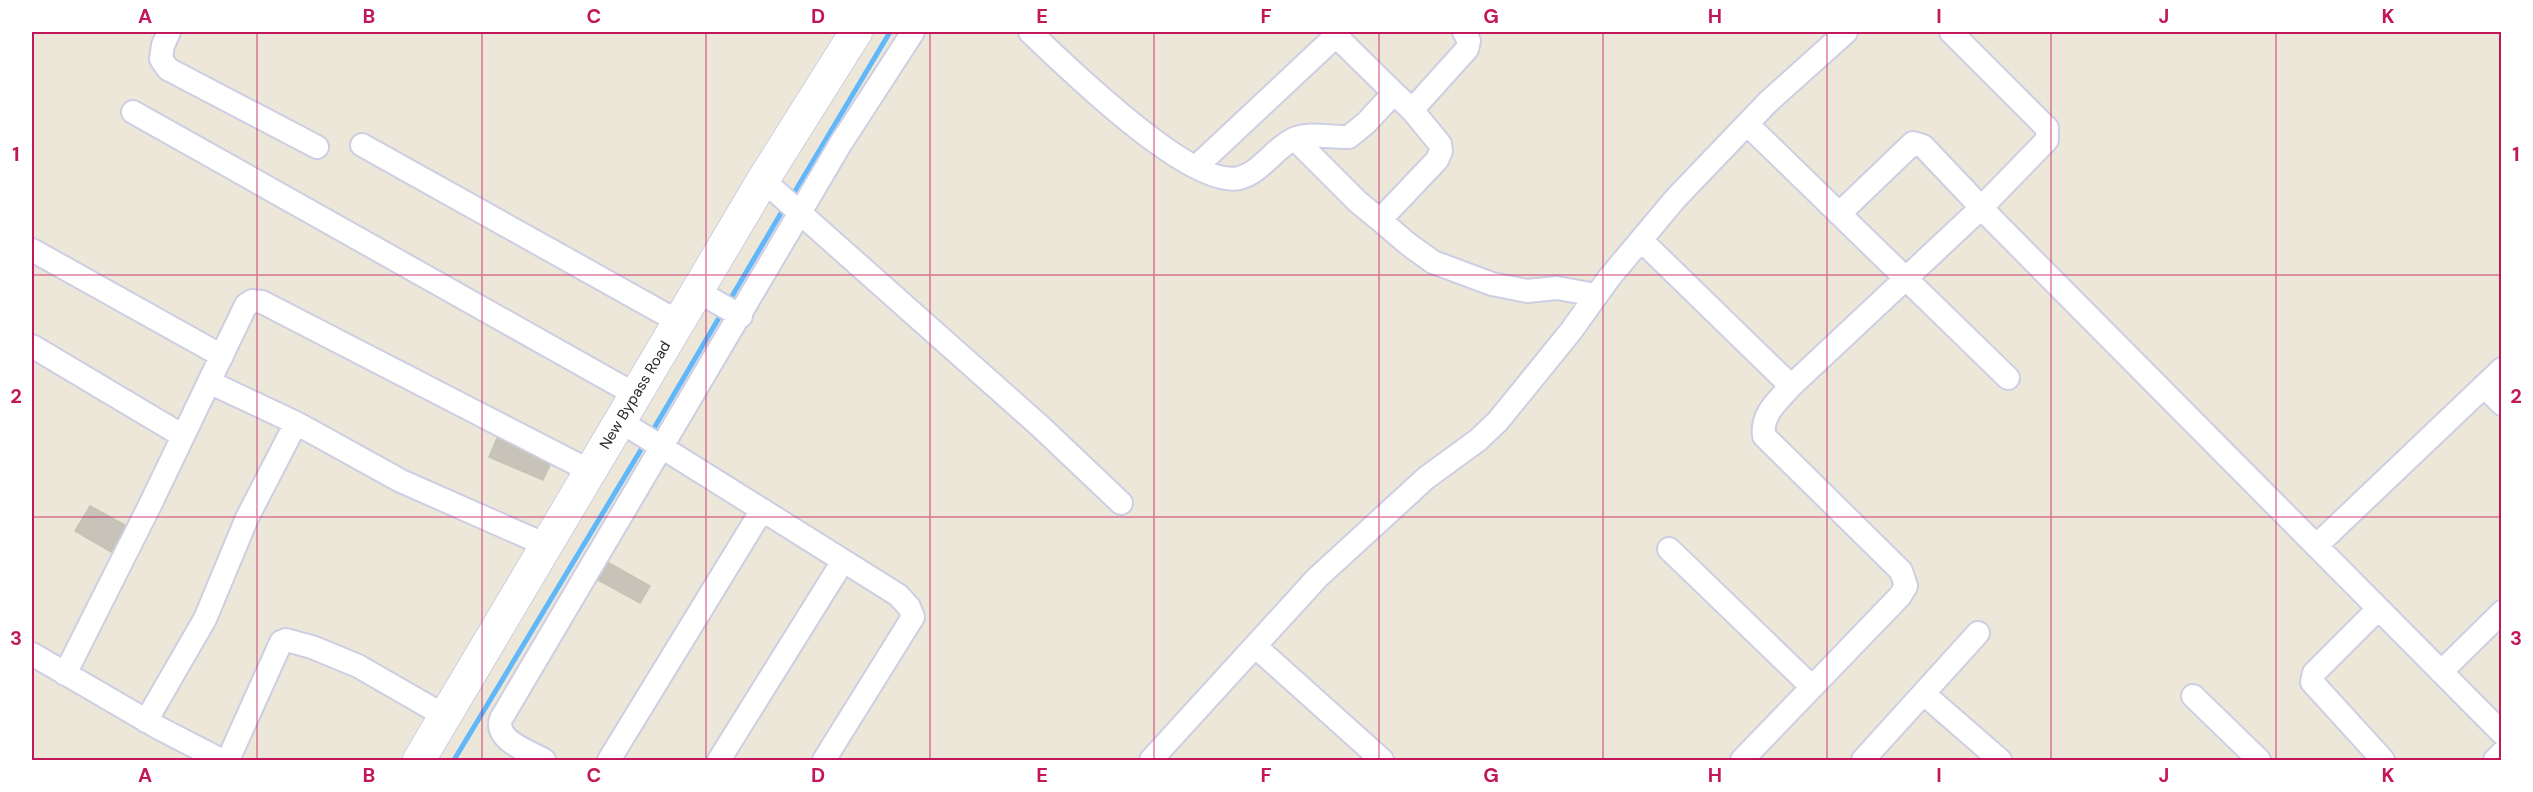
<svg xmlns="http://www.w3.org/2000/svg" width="2533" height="792" viewBox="0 0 2533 792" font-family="'DM Sans',sans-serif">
<rect width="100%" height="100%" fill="#ece7d8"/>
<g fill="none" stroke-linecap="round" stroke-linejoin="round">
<path stroke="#60b7f9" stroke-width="5" d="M791,198L890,32
M728,303L784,208
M650,435L723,311
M454,760L645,443"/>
</g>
<path fill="#c7c3b8" stroke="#c7c3b2" stroke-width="1.5" d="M497,438L550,465L543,480L489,457Z
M90,506L125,525L111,552L75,531Z
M609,563L650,586L640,603L598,580Z"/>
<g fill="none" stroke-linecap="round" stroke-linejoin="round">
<g stroke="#cdcee3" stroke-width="26">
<path id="minor" d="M169,32L163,45L161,59L168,69L317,147
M1030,32C1065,65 1190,189 1239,178C1261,173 1274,148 1294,139C1311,132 1331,138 1349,137L1366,123L1394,93L1332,32
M1412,110L1467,49L1469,41L1464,32
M133,112L636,395
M1747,124L2008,378
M1295,139L1358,202L1380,220L1437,160L1441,151L1440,144L1412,110L1394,93
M362,145L679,322
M1196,167L1340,32
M763,180L1041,427L1121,503
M1839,214L1913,143L1923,146L1995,222L2502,733
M1380,220L1408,244L1433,262L1492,284L1527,291L1557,288L1596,295
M1641,240L1791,386
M32,250L222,356
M697,291L741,316
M32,346L183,436
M2484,386L2502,404
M620,421L898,595L909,607L913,617L824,760
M296,423L401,481L546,545
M2316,546L2502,369
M1669,549L1812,687
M2378,609L2314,673L2312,682L2383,760
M1256,647L1382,760
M32,654L159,728L221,760
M2441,672L2502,612
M65,674L150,505L246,305L252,301L262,302L590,471
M1924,694L2000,760
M2193,696L2259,760
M146,721L205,619L247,518L296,423L209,382
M228,760L278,649L281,642L286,640L312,647L358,666L445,716
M544,760C528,751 494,740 501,719L841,143L913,32
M609,760L762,510
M719,760L843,561
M1151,760L1317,578L1426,478L1478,440L1498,421L1571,331L1609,278L1676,198L1768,102L1846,32
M1742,760L1900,596L1906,586L1901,571L1764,436C1761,414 1778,401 1791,386L1981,208L2047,140V128L1951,32
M1863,760L1978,633
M2495,760L2502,753"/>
</g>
<g stroke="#cdcee3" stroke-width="34">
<path id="secondary" d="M419,760L763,180L856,32"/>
</g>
<use href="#minor" stroke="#fff" stroke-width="22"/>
<use href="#secondary" stroke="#fff" stroke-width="32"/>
</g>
<path fill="none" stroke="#c2185b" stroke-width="1.5" stroke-opacity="0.55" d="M257,32V760M482,32V760M706,32V760M930,32V760M1154,32V760M1379,32V760M1603,32V760M1827,32V760M2051,32V760M2276,32V760M32,275H2502M32,517H2502"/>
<g text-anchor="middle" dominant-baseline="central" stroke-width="5" stroke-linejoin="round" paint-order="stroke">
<g font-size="15" fill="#282828" stroke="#fff">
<text transform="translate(635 395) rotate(-59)">New Bypass Road</text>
</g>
</g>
<rect width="2533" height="792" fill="none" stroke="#ffffff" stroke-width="66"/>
<rect x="33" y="33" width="2467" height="726" fill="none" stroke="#c2185b" stroke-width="2"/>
<g font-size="20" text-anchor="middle" font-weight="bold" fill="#c2185b">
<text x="145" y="23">A</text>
<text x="369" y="23">B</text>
<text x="594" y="23">C</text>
<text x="818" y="23">D</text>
<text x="1042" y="23">E</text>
<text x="1266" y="23">F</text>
<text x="1491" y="23">G</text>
<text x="1715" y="23">H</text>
<text x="1939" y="23">I</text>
<text x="2164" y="23">J</text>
<text x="2388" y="23">K</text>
<text x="16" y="161">1</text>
<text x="2516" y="161">1</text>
<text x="16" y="403">2</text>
<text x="2516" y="403">2</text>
<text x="16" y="645">3</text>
<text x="2516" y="645">3</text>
<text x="145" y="782">A</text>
<text x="369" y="782">B</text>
<text x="594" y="782">C</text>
<text x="818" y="782">D</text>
<text x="1042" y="782">E</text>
<text x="1266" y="782">F</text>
<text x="1491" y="782">G</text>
<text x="1715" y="782">H</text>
<text x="1939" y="782">I</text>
<text x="2164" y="782">J</text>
<text x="2388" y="782">K</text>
</g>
</svg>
